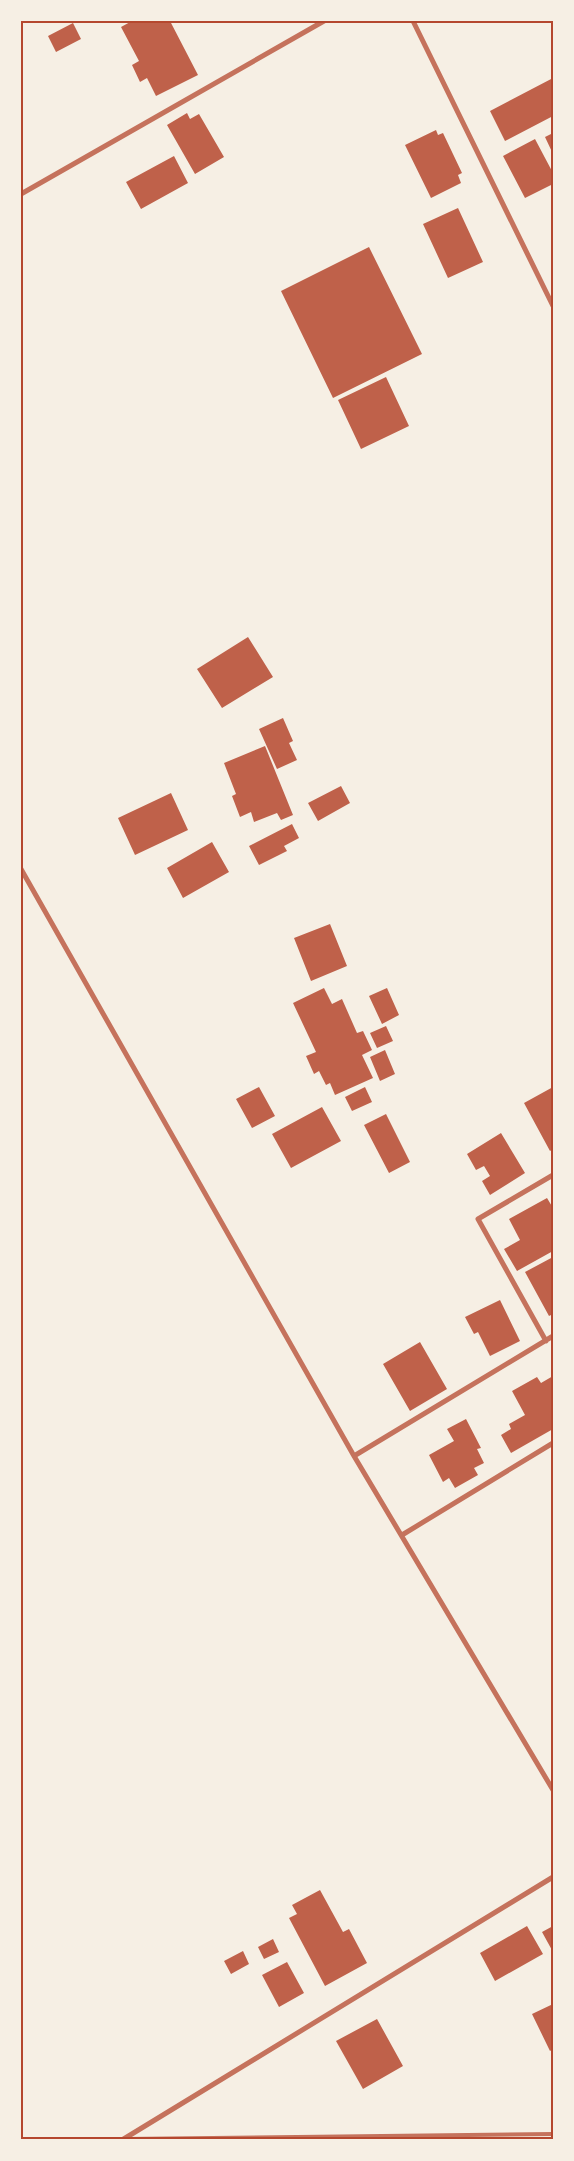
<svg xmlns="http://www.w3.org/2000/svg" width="574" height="2161" viewBox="0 0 574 2161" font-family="Overpass,sans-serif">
<rect width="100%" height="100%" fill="#f6efe4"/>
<path fill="#bf614a" d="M132,21H170L198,75L156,96L147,78L140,82L132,65L139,61L121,27Z
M73,23L81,39L56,52L48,36Z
M553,78V116L505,141L490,111Z
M187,113L190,119L199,114L224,157L195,174L167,125Z
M436,130L438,135L443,133L462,173L458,175L461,183L431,198L405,145Z
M553,133V154L545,137Z
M535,139L553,173V184L525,198L503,156Z
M174,156L188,183L141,209L126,182Z
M458,208L483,262L448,278L423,224Z
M369,247L422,354L333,398L281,291Z
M386,377L409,426L361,449L338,400Z
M248,637L273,677L222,708L197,669Z
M283,718L293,741L289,743L297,760L277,769L259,729Z
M265,746L293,815L281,820L277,813L254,822L251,812L240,817L232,796L236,794L224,763Z
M341,786L350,803L318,821L308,803Z
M171,793L188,830L135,855L118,818Z
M292,824L299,838L284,846L287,851L259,865L249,846Z
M212,842L229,872L183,898L167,868Z
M330,924L347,966L311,981L294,938Z
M324,988L332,1004L342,999L357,1033L363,1031L372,1050L362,1055L373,1078L335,1095L330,1083L326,1085L319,1071L314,1074L306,1056L316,1052L293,1003Z
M387,988L399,1015L382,1024L369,996Z
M386,1026L393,1041L377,1048L370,1033Z
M385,1050L395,1074L380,1081L370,1057Z
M259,1087L275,1116L252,1128L236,1099Z
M365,1087L372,1102L352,1111L345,1097Z
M553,1087V1149L550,1151L524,1103Z
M322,1107L341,1141L291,1168L272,1134Z
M386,1114L410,1162L389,1173L364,1125Z
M501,1133L525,1173L490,1195L482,1181L490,1176L484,1166L476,1170L467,1154Z
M547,1198L553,1208V1251L517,1271L504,1249L520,1240L509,1219Z
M553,1257V1314L549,1316L525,1272Z
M500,1300L520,1341L490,1356L478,1332L474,1334L465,1317Z
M420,1342L447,1389L410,1411L383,1364Z
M553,1376V1429L511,1453L501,1435L511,1429L509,1424L525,1415L512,1391L537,1377L541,1383Z
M466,1419L481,1448L477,1449L484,1463L474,1468L478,1475L455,1488L449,1478L443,1482L429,1455L454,1441L447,1429Z
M320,1890L343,1932L349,1929L367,1963L325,1986L289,1918L297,1914L292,1905Z
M527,1926L543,1954L495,1981L480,1953Z
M553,1926V1952L542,1932Z
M273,1939L279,1952L264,1959L258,1947Z
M243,1951L249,1964L231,1974L224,1961Z
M287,1962L304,1993L279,2007L262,1975Z
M553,2004V2049L550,2051L532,2014Z
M377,2019L403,2066L363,2089L336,2041Z"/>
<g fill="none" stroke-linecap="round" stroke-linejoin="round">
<path stroke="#c5725c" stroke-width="4" d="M125,2139L553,2134"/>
<path stroke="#c5725c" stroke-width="5" d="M413,21L553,306
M21,194L324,21
M21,869L354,1456L553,1790
M546,1341L478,1219L553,1175
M354,1456L553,1336
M402,1535L553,1443
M122,2140L553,1877"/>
</g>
<rect width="574" height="2161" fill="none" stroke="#f6efe4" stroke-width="45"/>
<rect x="22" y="22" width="530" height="2116" fill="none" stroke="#b5482f" stroke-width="2"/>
</svg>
